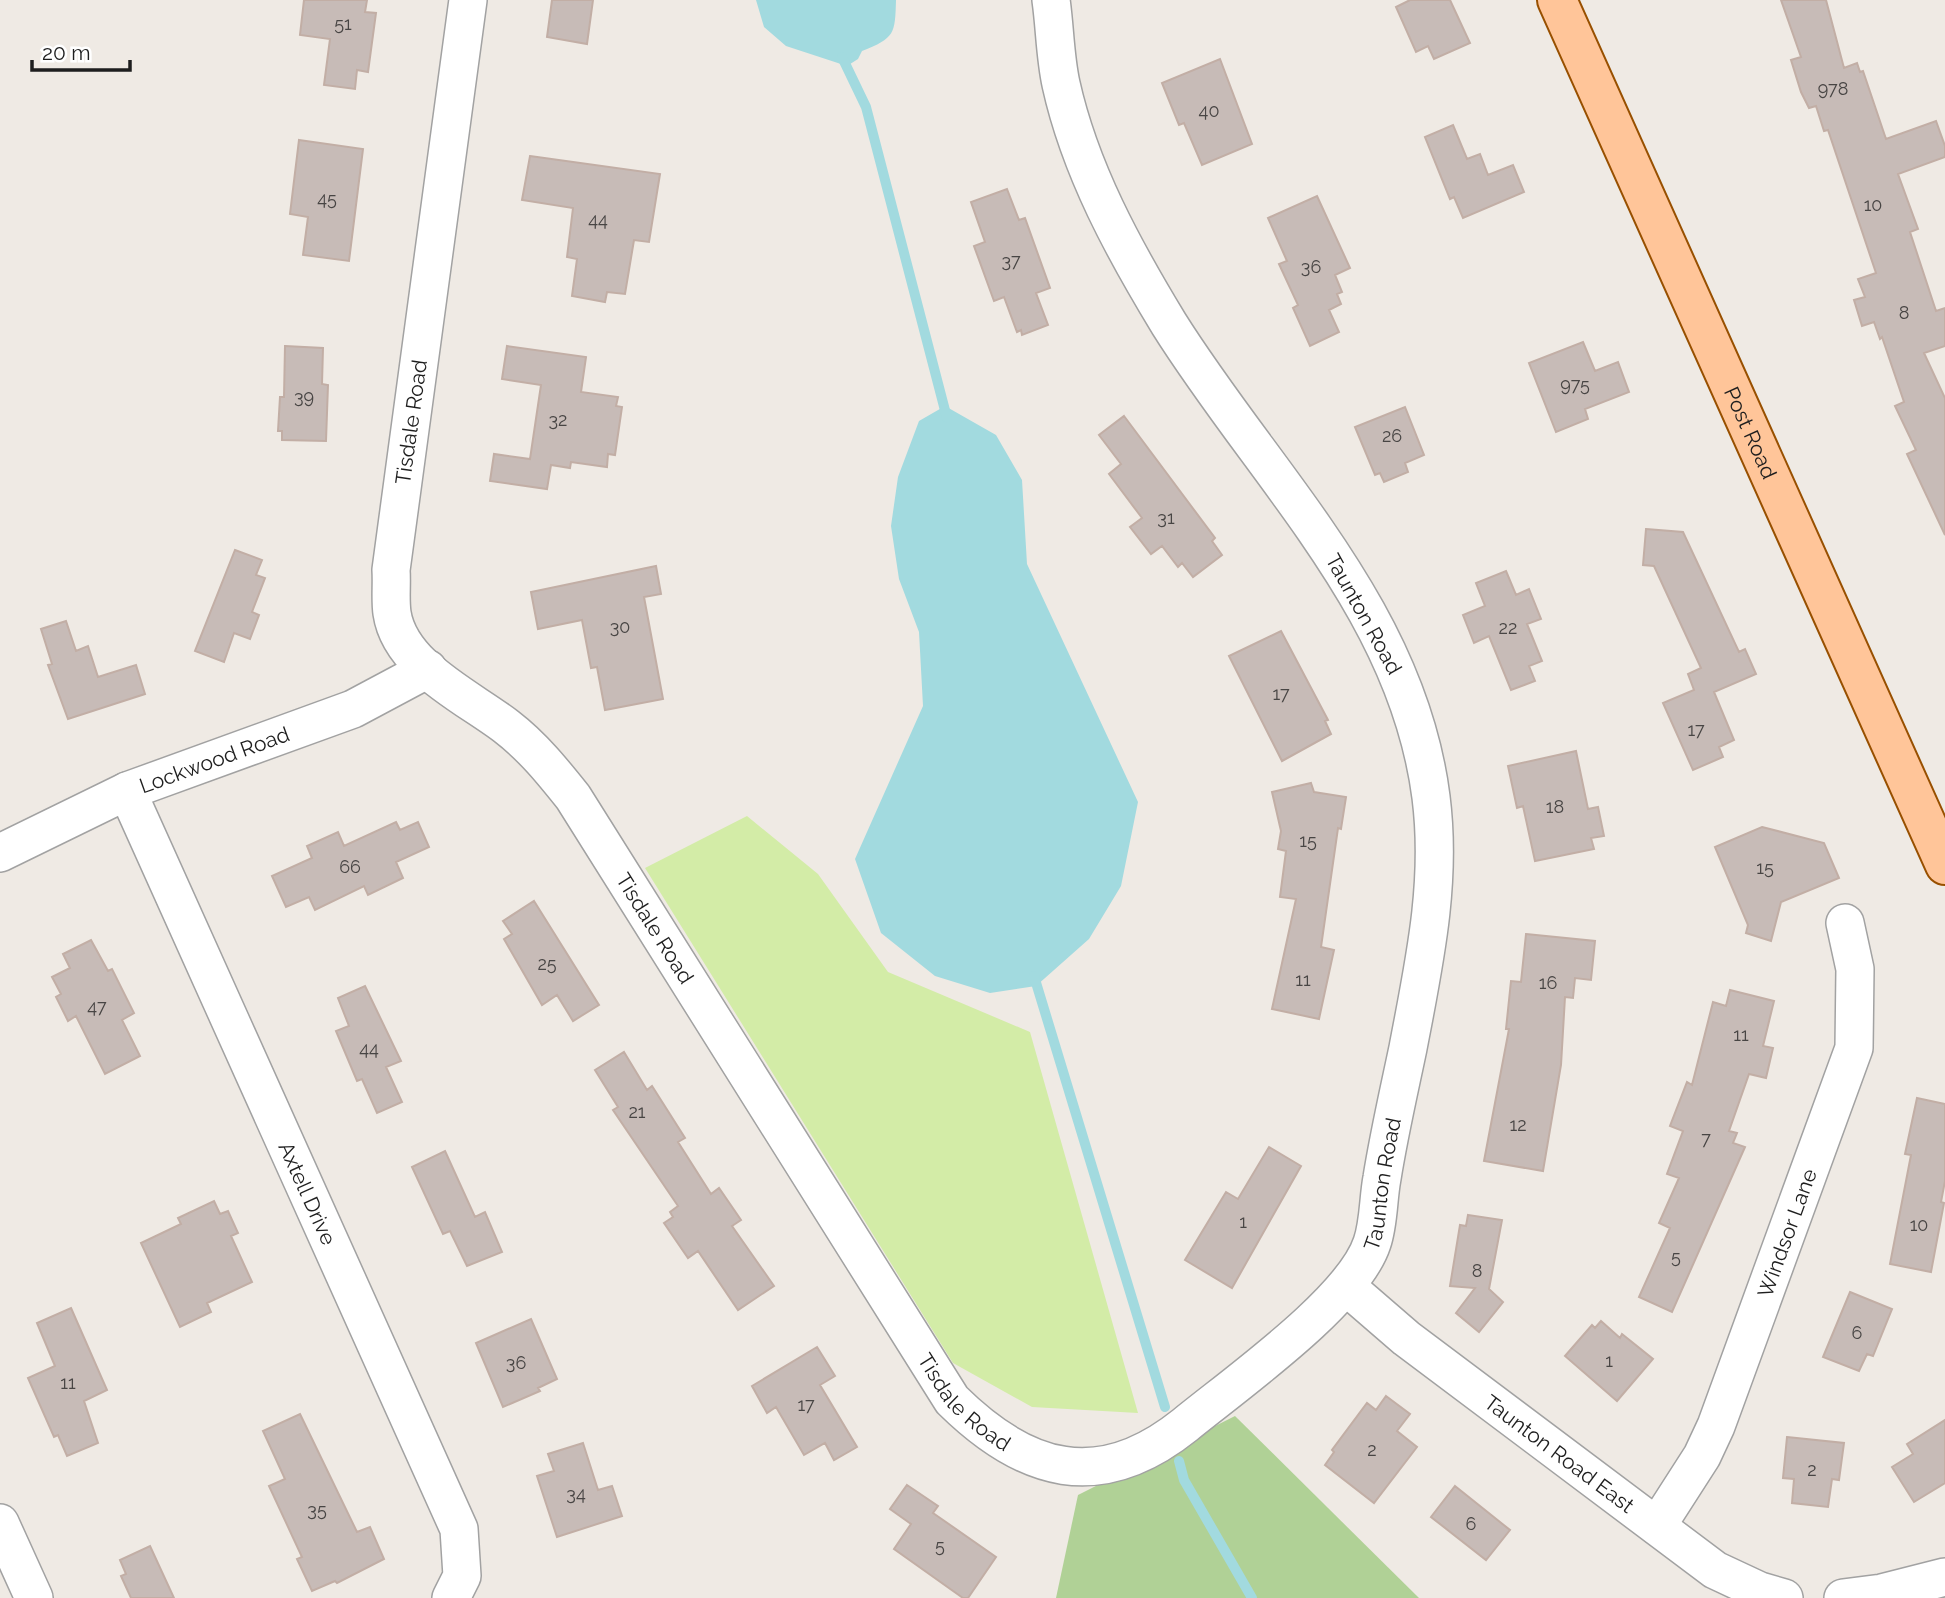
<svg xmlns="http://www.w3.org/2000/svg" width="1945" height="1598" viewBox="0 0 1945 1598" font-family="Raleway,sans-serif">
<rect width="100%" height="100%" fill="#efeae4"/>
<path fill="#d3eca7" d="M747,816L818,874L888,972L1030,1032L1138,1413L1032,1407L953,1363L645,868Z"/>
<path fill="#b0d196" d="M1235,1416L1419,1598H1056L1078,1495Z"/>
<path fill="#a2dadf" d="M756,0H896C895,34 895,38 862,51L858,59L847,66L786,46L764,27Z
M945,406L996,435L1022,480L1027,564L1138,802L1121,886L1089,939L1036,986L990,993L935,976L881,933L855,859L923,706L919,632L899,579L891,526L898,477L919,421Z"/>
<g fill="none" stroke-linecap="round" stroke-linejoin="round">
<path stroke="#a2dadf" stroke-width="10" d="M842,57L866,107L947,418
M1034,976L1165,1407
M1179,1461L1184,1480L1252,1598"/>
</g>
<path fill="#c7bbb7" stroke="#c2aea5" stroke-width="2" d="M304,0H367L365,12L376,13L368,72L357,70L355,89L324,85L330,39L300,35Z
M552,0H593L587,44L547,37Z
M1410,0H1450L1470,43L1434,59L1428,46L1416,52L1396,7Z
M1781,0H1826L1844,68L1857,63L1860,72L1863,71L1886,139L1936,121L1945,146V157L1898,174L1918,229L1910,232L1936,311L1945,308V346L1924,353L1945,398V535L1907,454L1916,450L1895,406L1904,402L1882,337L1880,339L1874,322L1862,326L1854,300L1865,297L1858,279L1876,273L1828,130L1824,131L1816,106L1809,108L1801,92L1791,60L1801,57Z
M1220,59L1252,144L1202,165L1184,123L1179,125L1162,83Z
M1453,125L1467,159L1480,154L1488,175L1513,165L1524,192L1463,218L1454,197L1450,199L1425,137Z
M299,140L363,149L349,261L303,255L308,217L290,214Z
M530,156L660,174L649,242L634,240L625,294L607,292L605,302L572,296L577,259L567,257L573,208L522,200Z
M1007,189L1019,220L1025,218L1050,288L1036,293L1048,325L1022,335L1021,330L1017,332L1004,297L994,301L974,246L985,242L971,202Z
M1317,196L1350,268L1335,275L1342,292L1337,294L1341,304L1329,310L1339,332L1310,346L1293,308L1298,305L1279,264L1287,261L1268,218Z
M1583,342L1595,371L1618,362L1629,392L1585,409L1588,419L1556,432L1529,363Z
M285,346L323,348L322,384L328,385L326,441L282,440V431H278L280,397H284Z
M507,346L586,357L581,392L618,397L616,406L622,407L615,455L608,454L607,467L571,462L570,468L551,465L547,489L490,481L494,454L530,459L541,385L502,379Z
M1405,407L1424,455L1405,463L1408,472L1384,482L1380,473L1375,475L1355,427Z
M1124,416L1215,538L1212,541L1222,555L1193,577L1182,563L1178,567L1162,546L1151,554L1130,527L1142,518L1109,474L1121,464L1099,435Z
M1646,529L1683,532L1739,652L1745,649L1756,674L1714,692L1734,740L1719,747L1723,757L1693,770L1663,703L1694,690L1688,674L1701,668L1654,566L1643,565Z
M235,550L262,560L256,575L265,578L252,612L259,615L250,639L234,633L224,662L195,651Z
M656,566L661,594L644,597L663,699L605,710L597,667L591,668L582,620L538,629L531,592Z
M1506,571L1516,595L1529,589L1541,619L1527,624L1542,661L1529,666L1535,681L1511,690L1489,636L1474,643L1463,615L1485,606L1476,583Z
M66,621L76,651L88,646L98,677L136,665L145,694L68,719L48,665L52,664L41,629Z
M1281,631L1328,720L1325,721L1331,734L1282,761L1229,656Z
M1576,751L1588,809L1598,807L1604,836L1591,838L1594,849L1535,861L1523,806L1517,808L1508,766Z
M1311,783L1314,792L1346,797L1341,829L1338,828L1321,947L1334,950L1319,1019L1272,1009L1296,899L1280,897L1286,851L1278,849L1281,831L1272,792Z
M396,822L400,830L418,822L429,847L396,862L403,878L368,895L364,886L315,910L309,897L286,907L272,876L312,858L307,846L338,832L344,846Z
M1762,827L1824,843L1839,878L1781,902L1771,941L1746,933L1748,925L1715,847Z
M534,901L599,1005L573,1021L557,995L542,1005L504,939L512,934L503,921Z
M1526,934L1595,941L1591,980L1575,978L1573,998L1565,997L1561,1065L1543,1171L1484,1161L1509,1029H1506L1511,981L1521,982Z
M91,940L108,971L112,969L134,1013L122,1020L140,1056L105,1074L76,1016L68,1021L56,997L61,994L52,977L70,968L63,954Z
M365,986L401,1061L386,1067L402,1102L377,1113L362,1079L357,1081L336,1031L349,1026L338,998Z
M1730,990L1774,1001L1763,1046L1773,1048L1766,1078L1749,1074L1729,1131L1737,1133L1733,1143L1745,1147L1672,1312L1639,1297L1670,1228L1659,1223L1679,1178L1667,1174L1683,1131L1670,1126L1687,1082L1692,1085L1713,1002L1726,1006Z
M624,1052L647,1090L652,1086L685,1138L678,1142L711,1194L719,1188L741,1220L732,1226L774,1286L738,1310L698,1251L688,1258L664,1223L673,1217L670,1212L678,1206L613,1110L618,1107L595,1070Z
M1917,1098L1945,1104V1181L1941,1202L1944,1203L1931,1272L1890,1264L1911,1155L1905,1154Z
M1269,1147L1301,1166L1232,1288L1185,1260L1226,1192L1238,1199Z
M445,1151L475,1217L485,1212L502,1252L467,1266L450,1231L443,1234L412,1167Z
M214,1201L220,1214L228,1211L238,1233L231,1236L252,1282L207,1303L211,1312L180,1327L141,1243L181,1224L178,1218Z
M1468,1215L1502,1220L1489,1289L1503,1302L1479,1332L1456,1313L1475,1288L1450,1286L1460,1225L1466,1226Z
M1850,1292L1892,1309L1873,1356L1867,1354L1859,1371L1823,1357Z
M71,1308L107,1390L84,1401L98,1443L67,1456L58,1435L54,1437L28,1378L55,1366L37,1323Z
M531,1319L557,1379L538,1388L540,1391L503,1407L476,1343Z
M1601,1321L1620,1338L1622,1334L1653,1359L1617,1401L1565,1356L1592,1325L1595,1328Z
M817,1347L835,1376L820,1385L857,1447L834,1460L825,1443L804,1455L776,1407L767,1413L752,1386Z
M1386,1396L1410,1414L1397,1431L1417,1447L1374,1503L1325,1465L1334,1452L1332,1450L1367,1403L1376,1410Z
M300,1414L357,1532L370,1527L384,1559L337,1583L335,1581L312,1591L297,1559L302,1557L269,1486L285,1479L263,1431Z
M1945,1420V1483L1914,1502L1892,1467L1913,1454L1907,1444Z
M1787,1437L1844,1443L1839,1480L1832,1479L1828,1507L1792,1503L1794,1479L1783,1478Z
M583,1443L598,1490L612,1486L622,1516L557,1537L537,1476L554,1471L548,1454Z
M907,1485L938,1506L933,1513L996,1557L968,1598H963L894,1549L911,1524L890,1509Z
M1455,1486L1510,1530L1486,1560L1431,1517Z
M150,1546L174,1598H131L121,1576L126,1574L120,1560Z"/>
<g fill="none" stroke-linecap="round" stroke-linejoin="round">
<g stroke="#a2a2a2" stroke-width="40">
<g id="minor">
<path id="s1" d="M468,0L391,570C392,584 390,599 392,613C400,667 470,698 507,727C533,747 553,772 573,797L952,1400C1025,1472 1099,1494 1185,1425C1235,1384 1353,1301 1372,1243C1379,1223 1378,1199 1382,1178C1389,1134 1399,1091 1408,1048C1424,964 1442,883 1431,797C1407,609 1265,477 1169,324C1124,250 1080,170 1061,84C1055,57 1055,28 1051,0"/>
<path id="s2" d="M127,791L459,1529L462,1576L451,1598"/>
<path id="s3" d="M0,853L127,791L353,709L428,669"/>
<path id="s4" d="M1347,1287L1406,1338L1715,1570L1760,1591L1784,1598"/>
<path d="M0,1523L34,1598"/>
<path id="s5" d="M1657,1526L1702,1456L1716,1426L1854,1048L1855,969L1845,923"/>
<path d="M1843,1598L1882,1593L1945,1577"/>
</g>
</g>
<g stroke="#985000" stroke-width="42">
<g id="major">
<path id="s6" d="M1557,0L1945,865"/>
</g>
</g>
<use href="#minor" stroke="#fff" stroke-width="37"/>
<use href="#major" stroke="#ffc599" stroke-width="38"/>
</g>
<g text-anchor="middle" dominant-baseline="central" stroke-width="7" stroke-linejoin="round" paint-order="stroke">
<g font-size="18" fill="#484544">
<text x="343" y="23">51</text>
<text x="1833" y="88">978</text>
<text x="1209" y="110">40</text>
<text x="327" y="198">45</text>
<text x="1873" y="204">10</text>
<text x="598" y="219">44</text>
<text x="1011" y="260">37</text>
<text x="1311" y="266">36</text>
<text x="1904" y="312">8</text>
<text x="1575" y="384">975</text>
<text x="304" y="396">39</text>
<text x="558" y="419">32</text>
<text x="1392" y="435">26</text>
<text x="1166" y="517">31</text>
<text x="620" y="626">30</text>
<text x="1508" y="627">22</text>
<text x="1281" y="693">17</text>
<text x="1696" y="729">17</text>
<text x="1555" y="806">18</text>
<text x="1308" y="840">15</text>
<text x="350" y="866">66</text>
<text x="1765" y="867">15</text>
<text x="547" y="963">25</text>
<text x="1303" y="979">11</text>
<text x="1548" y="982">16</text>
<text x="97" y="1006">47</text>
<text x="1741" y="1034">11</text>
<text x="369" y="1048">44</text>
<text x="637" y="1111">21</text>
<text x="1518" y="1124">12</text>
<text x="1706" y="1138">7</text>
<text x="1243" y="1221">1</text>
<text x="1919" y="1224">10</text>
<text x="1676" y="1256">5</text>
<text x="1477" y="1270">8</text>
<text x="1857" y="1332">6</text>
<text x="1609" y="1360">1</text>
<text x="516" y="1362">36</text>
<text x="68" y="1382">11</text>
<text x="806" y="1404">17</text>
<text x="1372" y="1449">2</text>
<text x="1812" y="1469">2</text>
<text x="576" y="1493">34</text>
<text x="317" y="1509">35</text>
<text x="1471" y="1523">6</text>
<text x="940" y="1545">5</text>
</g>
<g font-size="21" fill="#1e1e1e" stroke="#fff">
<text transform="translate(411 422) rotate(-82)">Tisdale Road</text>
<text stroke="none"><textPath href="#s6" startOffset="474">Post Road</textPath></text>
<text transform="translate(1364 614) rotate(61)">Taunton Road</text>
<text stroke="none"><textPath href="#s3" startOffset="234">Lockwood Road</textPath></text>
<text stroke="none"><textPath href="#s1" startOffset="1036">Tisdale Road</textPath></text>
<text stroke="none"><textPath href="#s1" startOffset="2180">Taunton Road</textPath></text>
<text stroke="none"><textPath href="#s2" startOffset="441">Axtell Drive</textPath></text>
<text stroke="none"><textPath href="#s5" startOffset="322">Windsor Lane</textPath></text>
<text stroke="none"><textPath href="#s1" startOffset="1603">Tisdale Road</textPath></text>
<text stroke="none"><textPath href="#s4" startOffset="270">Taunton Road East</textPath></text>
</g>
</g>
<path d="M32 60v10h98v-10" fill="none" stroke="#1e1e1e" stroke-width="3.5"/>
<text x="42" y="60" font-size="21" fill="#1e1e1e" stroke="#ffffff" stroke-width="5" paint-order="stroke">20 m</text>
</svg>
